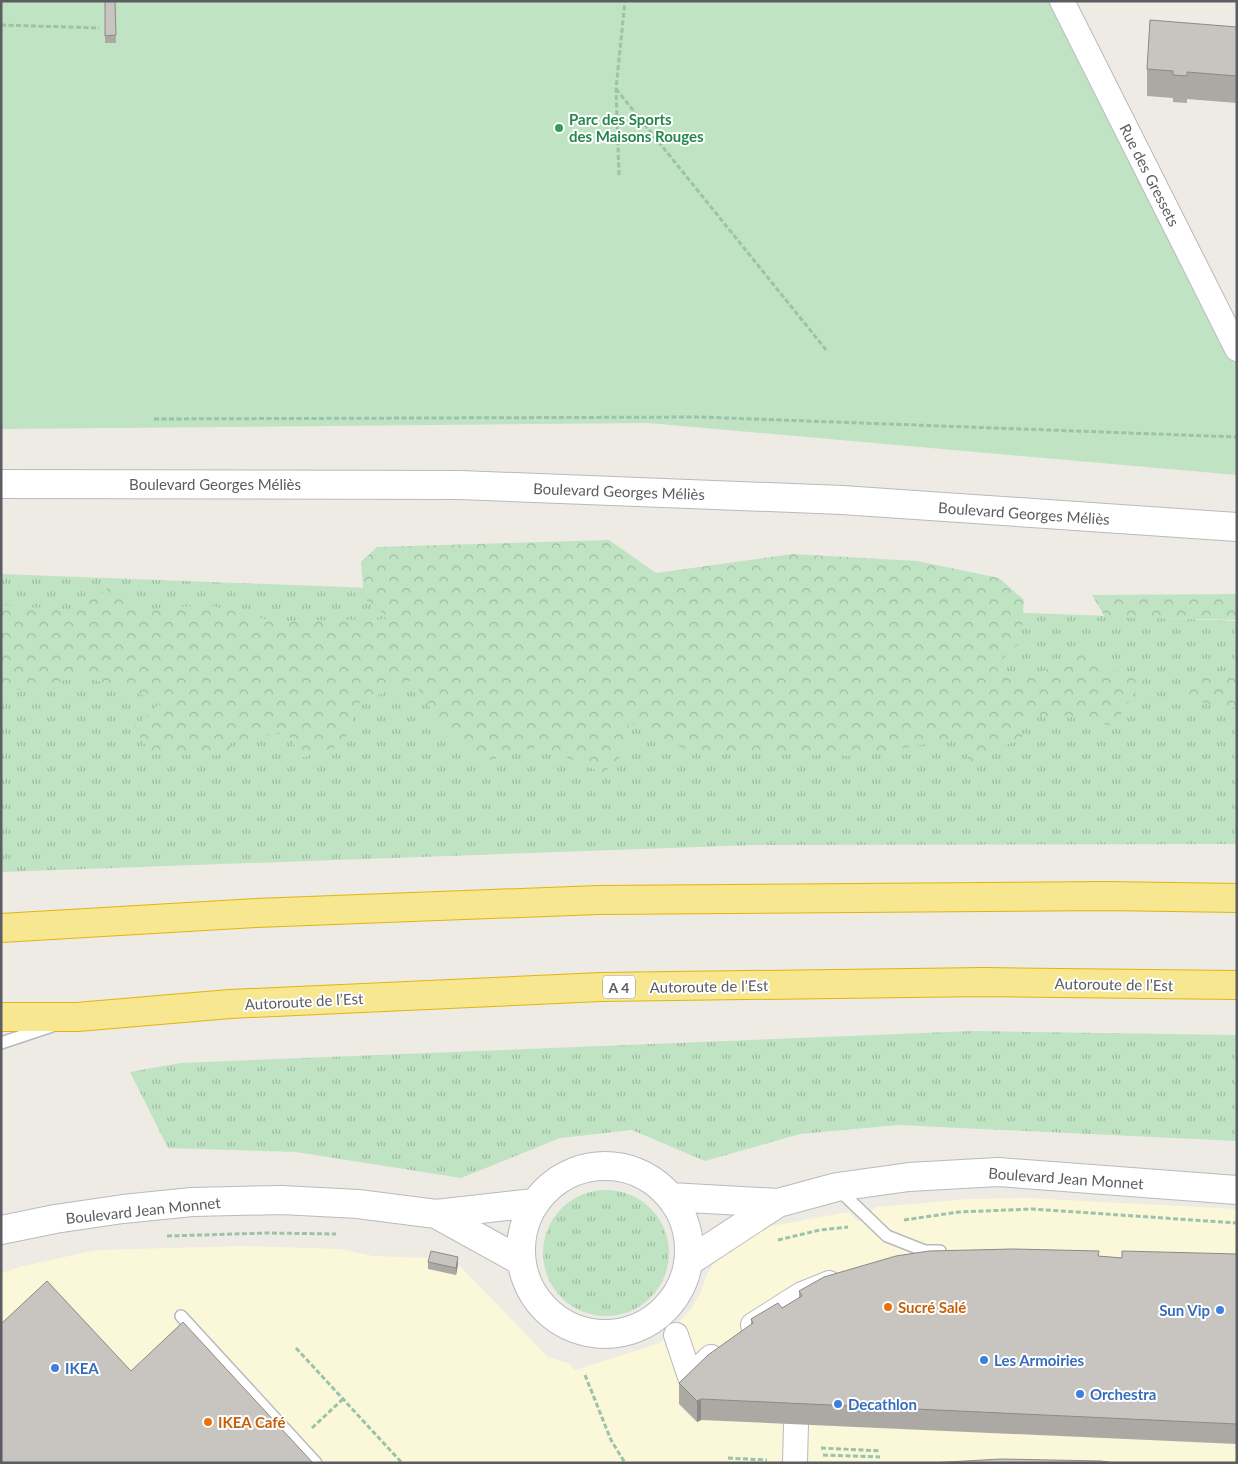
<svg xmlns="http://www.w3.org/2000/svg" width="1238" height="1464" viewBox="0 0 1238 1464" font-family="Lato,sans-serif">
<defs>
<pattern id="grass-tufts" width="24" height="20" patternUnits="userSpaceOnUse" patternTransform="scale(1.25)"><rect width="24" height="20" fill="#c0e3c4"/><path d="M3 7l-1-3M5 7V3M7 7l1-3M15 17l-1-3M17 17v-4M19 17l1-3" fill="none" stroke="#9fbba3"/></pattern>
<pattern id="forest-crowns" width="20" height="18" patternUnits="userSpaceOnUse" patternTransform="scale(1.25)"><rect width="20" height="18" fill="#c0e3c4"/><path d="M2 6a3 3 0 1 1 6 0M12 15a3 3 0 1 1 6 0" fill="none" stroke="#9fbba3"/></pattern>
</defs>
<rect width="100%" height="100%" fill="#edebe3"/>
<path fill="#fbf7d9" d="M1026,1198L1237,1209V1463H1V1273L19,1267L96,1250L243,1246L340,1249L373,1256L431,1258L456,1275L458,1264L548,1357L568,1363L575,1370L660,1343L691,1309L700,1294L707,1274L716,1260L759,1228L849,1212L859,1222L876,1207L970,1199Z"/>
<path fill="url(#grass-tufts)" d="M1,574L1237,621V844L755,845L1,872Z
M973,1031L1237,1035V1141L898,1125L800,1134L705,1161L632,1130L560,1138L461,1178L296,1152L168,1148L130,1072L181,1063Z
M543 1253a63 63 0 1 1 126 0a63 63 0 1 1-126 0Z"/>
<path fill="url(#forest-crowns)" d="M609,540L656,573L792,554L917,561L999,578L1024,600L1021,642L994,667L1021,680L1096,649L1107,669L1145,677L1113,726L1066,716H1016L1023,736L972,764L959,738L861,756L692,752L629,722L624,753L603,773L540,746L482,762L449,739L413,680L358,704L343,745L301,758L287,731L230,743L233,755L151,754L134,728L162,701L82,676L25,690L1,689V605L74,610L113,585L136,610L208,605L273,621L390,619L364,598L361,562L377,547Z
M1237,594V620L1105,617L1092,595Z
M1237,672V708L1182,700L1191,680Z"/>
<path fill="#c0e3c4" d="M1,1H1052L1237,339V475L648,423L1,429Z"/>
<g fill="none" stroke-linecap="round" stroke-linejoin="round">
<g stroke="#b8b9be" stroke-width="14">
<path id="lane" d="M1,1043L52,1026
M838,1189L887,1236L925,1251H940
M181,1316L316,1463"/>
</g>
<g stroke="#b8b9be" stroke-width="26">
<path id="street" d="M1062,1L1237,349
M753,1325L802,1294L829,1283
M676,1335L690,1377L711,1357
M795,1462L796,1424"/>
</g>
<g stroke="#b8bac0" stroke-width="30">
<path id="secondary" d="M1,484L460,485L842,500L1237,527
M521 1250a84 84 0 1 1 168 0a84 84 0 1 1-168 0Z
M670,1197L778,1203
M436,1214L521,1261
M1,1230L55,1219L123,1209L192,1202L282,1200L358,1204L436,1214L534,1203
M688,1262L778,1203L837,1187L909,1177L998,1172L1237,1190"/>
</g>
<g stroke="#e1b50e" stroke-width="30">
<path id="highway" d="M1,928L256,913L598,900L1106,896L1237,898
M1,1017H77L230,1004L601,987L984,982L1237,985"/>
</g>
<path stroke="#9ac3aa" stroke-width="3" stroke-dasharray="5 2.5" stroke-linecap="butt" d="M1,25L99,28
M616,89L827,351
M619,175L616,89L625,1
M154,419L700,417L1237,437
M904,1220L959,1212L1032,1209L1237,1223
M167,1236L268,1233L336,1234
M778,1240L820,1230L848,1227
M296,1348L402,1463
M585,1375L611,1440L625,1463
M312,1428L343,1399
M821,1448L881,1451
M823,1455L880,1457
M728,1458L767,1460"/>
<use href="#lane" stroke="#fff" stroke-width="11"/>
<use href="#street" stroke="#fff" stroke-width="24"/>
<use href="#secondary" stroke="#fff" stroke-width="28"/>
<use href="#highway" stroke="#f6e790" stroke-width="28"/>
</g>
<path fill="#aca9a5" d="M105,1H115L116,43H105Z
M1237,27V103L1187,99V103L1173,102V98L1147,96V69Z
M1237,1254V1444L701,1420L697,1422L679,1404V1383L751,1325V1319L782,1308L799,1298V1291L1099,1256L1122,1258Z
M428,1262L458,1264L456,1275L428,1269Z"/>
<path fill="#8c8a86" d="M458,1257V1264L456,1275V1268Z
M701,1399V1420L697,1422V1401Z"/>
<path fill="#c8c5c0" stroke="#8c8a86" d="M105,1H115L116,35L105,36Z
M1150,20L1237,27V76L1187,72V76L1173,75V71L1147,69Z
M1013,1249L1099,1251L1098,1256L1122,1258V1251L1237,1254V1424L701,1399L697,1401L679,1383L708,1355L753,1323L751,1319L778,1303L782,1308L802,1296L799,1291L824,1277L896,1256L929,1251Z
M431,1251L458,1257L456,1268L428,1262Z
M47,1281L131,1371L183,1322L313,1463H1V1324Z
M1001,1459L1101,1461L1115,1463H930Z"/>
<circle fill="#2e9e5b" stroke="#fff" stroke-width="2" cx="559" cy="128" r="5"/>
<g fill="#e8710a" stroke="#fff" stroke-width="2">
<circle cx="888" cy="1307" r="5"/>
<circle cx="208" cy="1422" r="5"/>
</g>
<g fill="#3f7fe0" stroke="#fff" stroke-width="2">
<circle cx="1220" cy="1310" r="5"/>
<circle cx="984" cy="1360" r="5"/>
<circle cx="55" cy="1368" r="5"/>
<circle cx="1080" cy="1394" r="5"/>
<circle cx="838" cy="1404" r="5"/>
</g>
<g text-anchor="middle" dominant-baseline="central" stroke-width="4" stroke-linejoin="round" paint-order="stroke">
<rect fill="#fff" stroke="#8c8e91" stroke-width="1" x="603" y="975.5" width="32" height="23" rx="4"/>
<g font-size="14" font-weight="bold" fill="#5b5d62">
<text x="619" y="987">A 4</text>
</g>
<g font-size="15" font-weight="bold" fill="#27864d" stroke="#fff" text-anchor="start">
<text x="569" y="119">Parc des Sports<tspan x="569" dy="17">des Maisons Rouges</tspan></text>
</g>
<g font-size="15" fill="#5b5d62" stroke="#fff">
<text transform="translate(1150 175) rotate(63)">Rue des Gressets</text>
<text x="215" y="484">Boulevard Georges Méliès</text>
<text transform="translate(619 491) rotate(2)">Boulevard Georges Méliès</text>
<text transform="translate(1024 513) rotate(4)">Boulevard Georges Méliès</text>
<text transform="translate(1114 984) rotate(1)">Autoroute de l’Est</text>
<text transform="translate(709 986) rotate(-1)">Autoroute de l’Est</text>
<text transform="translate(304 1001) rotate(-3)">Autoroute de l’Est</text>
<text transform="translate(1066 1178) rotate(4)">Boulevard Jean Monnet</text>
<text transform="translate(143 1210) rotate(-6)">Boulevard Jean Monnet</text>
</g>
<g font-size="15" font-weight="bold" fill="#c56008" stroke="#fff" text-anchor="start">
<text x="898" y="1307">Sucré Salé</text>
<text x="218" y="1422">IKEA Café</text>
</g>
<g font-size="15" font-weight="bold" fill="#366cbe" stroke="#fff" text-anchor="start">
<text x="1210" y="1310" text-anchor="end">Sun Vip</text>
<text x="994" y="1360">Les Armoiries</text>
<text x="65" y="1368">IKEA</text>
<text x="1090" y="1394">Orchestra</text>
<text x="848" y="1404">Decathlon</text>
</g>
</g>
<rect width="1238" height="1464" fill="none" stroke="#5b5d62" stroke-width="5"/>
</svg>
